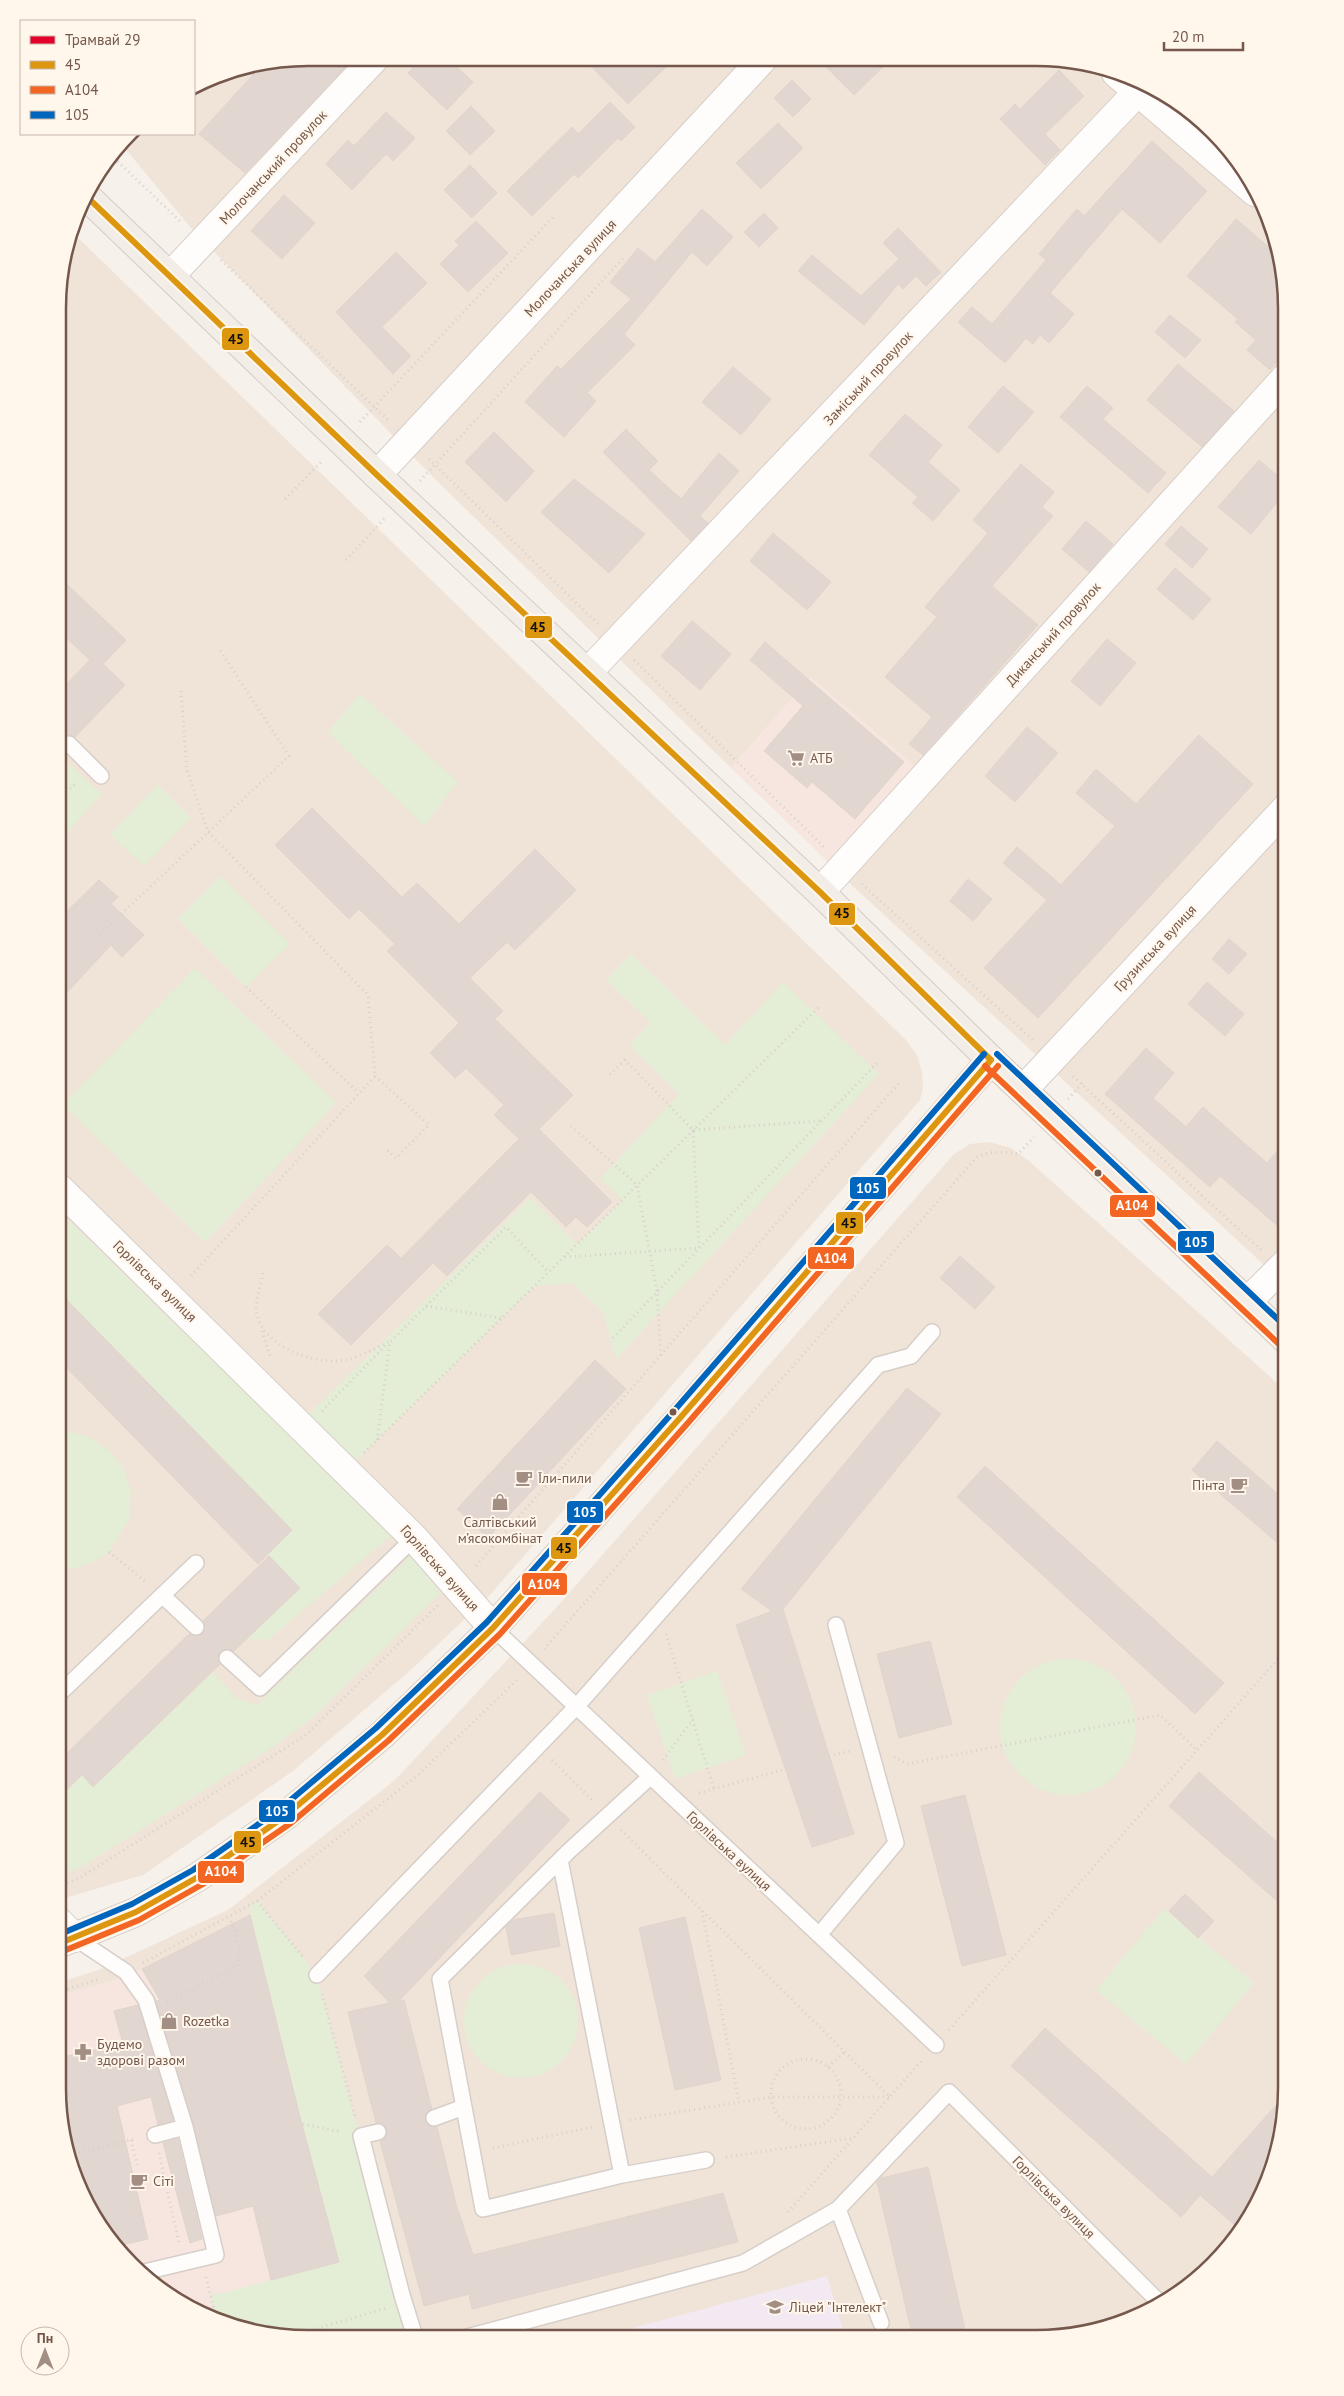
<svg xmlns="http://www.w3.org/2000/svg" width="1344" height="2396" viewBox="0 0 1344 2396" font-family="'PT Sans',sans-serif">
<rect width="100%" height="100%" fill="#f7f1eb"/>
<path fill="#f0e4d8" d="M309,58L1084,62L1095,66L1141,103L1267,216L1273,228L1286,309V1285L845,879L811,677L731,768L437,481L191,228L123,146L132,134H194V88L213,77Z
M73,233L906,1040L917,1055L922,1072L923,1087L920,1100L489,1596L413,1668L293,1771L143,1875L58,1900L60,276Z
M989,1142L1011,1148L1029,1161L1286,1391V2104L1267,2183L1235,2240L1188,2287L1116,2325L1035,2338L276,2336L198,2313L100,2227L71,2168L58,2087V1983L101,1969L228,1910L395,1780L555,1609L954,1154L970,1144Z"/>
<path fill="#f7e6df" d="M811,677L915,766L829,863L731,768Z
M251,1915L303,2129L339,2262L219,2294L210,2293L215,2318L198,2313L143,2276L100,2227L71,2168L58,2087V1996L118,1979L142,1969Z"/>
<path fill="#f3e9f2" d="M827,2276L845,2338L599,2337Z"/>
<path fill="#e4edd6" d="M360,694L458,782L424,826L328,732Z
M59,755L102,794L59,842Z
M158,785L191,818L144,866L110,834Z
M221,876L290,944L246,987L178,919Z
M631,954L725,1045L783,982L879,1074L616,1359L603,1312L572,1283L535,1286L354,1463L309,1414L530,1198L577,1244L623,1200L600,1179L679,1094L629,1045L651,1023L606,980Z
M195,968L336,1102L292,1151L205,1242L63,1105Z
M59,1211L392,1535L268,1640L247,1639L300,1588L268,1554L292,1530L58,1291Z
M71,1432L89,1437L111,1452L122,1466L131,1491L129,1520L109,1552L89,1564L75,1568L58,1569V1433Z
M412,1555L441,1593L311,1719L276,1745L88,1863L58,1878V1798L82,1775L94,1787L213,1672L237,1698L257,1705Z
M1000 1727a68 68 0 1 1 136 0a68 68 0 1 1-136 0Z
M717,1671L746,1755L675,1779L647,1695Z
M257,1901L317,1975L412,2337L275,2336L216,2318L210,2293L219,2294L339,2262L303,2129L249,1907Z
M1164,1909L1254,1983L1186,2064L1096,1990Z
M464 2021a57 57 0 1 1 114 0a57 57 0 1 1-114 0Z"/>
<path fill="#e1d7d0" stroke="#e0d4cd" d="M309,58H354L245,173L199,134L260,67Z
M422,58H447L473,82L447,110L408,73Z
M584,59L665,60H673L628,104Z
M820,61H889L854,95Z
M1059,70L1084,96L1045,134L1060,150L1045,165L1000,119L1015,104L1020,109Z
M792,80L811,99L793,117L774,98Z
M610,102L635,127L621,141L618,138L578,178L574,174L532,216L507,191L572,127L578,134Z
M471,106L495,131L470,155L446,131Z
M386,112L415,138L393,161L386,154L352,190L326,164L348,140L354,146Z
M778,123L803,148L761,189L736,163Z
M1152,141L1207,191L1160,243L1122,209L1050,293L1074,314L1049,343L1040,335L1033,344L1026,338L1005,363L958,322L972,307L992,324L1046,260L1039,254L1077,209L1084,216Z
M470,165L497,193L472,218L444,190Z
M284,195L315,223L282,259L251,231Z
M702,209L733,237L707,266L692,252L624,334L635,345L587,393L596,401L564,437L525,402L557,366L561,369L631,299L610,282L638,248L655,262Z
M764,213L778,228L759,247L744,232Z
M1236,219L1278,255L1286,309V351L1270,370L1247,350L1256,340L1235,322L1238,319L1187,276Z
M476,221L508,253L468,292L440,264L459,245L455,241Z
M898,228L941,272L926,286L916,276L903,289L898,284L864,325L798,271L812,255L861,296L899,259L883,243Z
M396,252L427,283L382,327L411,356L393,374L336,312Z
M1170,315L1201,340L1185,358L1155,332Z
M1178,364L1234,411L1202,447L1147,400Z
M733,367L771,399L741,435L702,402Z
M1003,386L1034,412L998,453L968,427Z
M1087,386L1113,408L1103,419L1166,473L1148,493L1060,417Z
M905,414L942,445L928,462L960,490L933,521L912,503L918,497L869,455Z
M626,429L658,461L649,470L681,499L719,453L739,471L700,516L708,523L691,541L603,452Z
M494,432L534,471L506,502L465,462Z
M1259,460L1286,483V492L1251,534L1218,507Z
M1021,464L1054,492L1042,507L1053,516L992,586L1038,625L923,755L909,744L932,717L885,677L937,617L925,607L988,533L973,520Z
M574,479L645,534L609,573L541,512Z
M1086,521L1113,544L1089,572L1062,549Z
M1181,526L1208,549L1192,568L1165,544Z
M773,533L831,582L807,610L750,561Z
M1175,568L1211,599L1193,620L1157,589Z
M59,577L126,640L103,664L125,685L75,737L67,735L62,738L60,746L62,750L59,754V692L90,660L59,631Z
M692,621L731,654L700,690L661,656Z
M1107,639L1136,663L1100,706L1071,681Z
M765,642L904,762L855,819L812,782L807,788L764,751L803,706L750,660Z
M1027,727L1058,753L1015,802L985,776Z
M1199,735L1253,784L1038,1018L984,968L1047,900L1003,863L1017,847L1061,885L1115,826L1076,793L1096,769L1136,804Z
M312,808L402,897L417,883L459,924L535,849L576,890L515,950L507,942L470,978L503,1011L495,1019L573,1095L539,1129L612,1202L587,1227L576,1217L566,1227L531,1192L447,1276L433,1263L351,1345L318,1314L387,1245L401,1258L519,1139L494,1115L504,1105L466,1068L455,1078L430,1053L459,1023L387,951L395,944L359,909L349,919L275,845Z
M968,879L992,899L973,921L950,901Z
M99,880L118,897L111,904L144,935L122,957L111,945L59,1001V919Z
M1229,939L1247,954L1229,974L1212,959Z
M1207,982L1244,1014L1225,1036L1188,1004Z
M1146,1048L1174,1073L1153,1098L1186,1127L1203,1107L1267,1163L1286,1141V1233L1220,1176L1210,1187L1105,1094Z
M960,1256L995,1287L975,1309L940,1278Z
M58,1291L292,1530L258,1564L58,1359Z
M595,1360L626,1389L488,1538L457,1509Z
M907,1388L941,1414L783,1609L854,1834L812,1847L736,1625L772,1611L741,1589Z
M1217,1441L1286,1501V1550L1192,1470Z
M985,1466L1224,1683L1195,1714L957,1497Z
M269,1556L300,1588L234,1651L228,1649L220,1651L218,1656L220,1664L93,1787L82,1775L58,1798V1762L189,1634L194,1636L202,1634L205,1629L203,1621Z
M930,1641L952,1724L899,1738L877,1654Z
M1199,1772L1286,1850V1909L1169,1806Z
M540,1792L570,1820L399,2001L404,2000L432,2109L427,2112L425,2121L428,2125L437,2127L456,2204L473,2255L723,2193L738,2242L472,2309L469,2294L424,2306L380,2141L387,2135V2129L381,2123H376L348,2012L390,2003L364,1976Z
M965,1795L1006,1955L962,1966L921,1806Z
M1185,1894L1214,1921L1198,1938L1169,1911Z
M554,1913L560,1946L511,1955L506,1927L513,1920Z
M250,1915L300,2117L339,2262L271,2280L253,2206L216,2216L194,2125L156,2001L160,2000L142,1969Z
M685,1917L721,2080L675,2090L639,1928Z
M138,2005L173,2120L158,2125L151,2097L117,2106L148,2239L117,2246L100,2227L71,2168L58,2087V2058L123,2044L114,2011Z
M1045,2028L1212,2177L1286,2094V2104L1268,2183L1256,2204L1236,2226L1200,2195L1181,2217L1011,2066Z
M178,2139L202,2239L190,2243L163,2143Z
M928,2167L967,2338H913L899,2278L877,2182L881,2178Z"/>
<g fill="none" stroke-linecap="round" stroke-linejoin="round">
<g stroke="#d6cec8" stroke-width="18">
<path id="lane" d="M69,744L101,776
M163,1596L196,1627
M493,1628L936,2045
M227,1658L260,1688L414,1538
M58,1695L196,1563
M650,1777L569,1851L440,1979L483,2209L622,2175L706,2160
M560,1860L622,2175
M819,1935L896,1843L836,1625
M75,1938L126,1972L146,2000L185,2127L216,2255L140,2273
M317,1975L576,1707L878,1365L911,1356L932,1332
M434,2118L464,2107
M378,2132L361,2136L402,2295L415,2337
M155,2135L185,2127
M881,2323L838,2209L949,2092L1159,2302
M467,2337L743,2263L838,2209"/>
</g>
<g stroke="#d6cec8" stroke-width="30">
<path id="street" d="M1116,73L1255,192
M170,276L375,58
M377,475L762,60
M588,672L1146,83
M820,892L1286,377
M1024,1089L1286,808
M59,1188L414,1538L493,1628
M1247,1302L1286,1263
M58,1921L75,1938"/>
</g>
<g stroke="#d6cec7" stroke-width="30">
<path id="secondary" d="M58,1944L136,1912L198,1877L285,1816L382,1735L493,1628L680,1418L991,1060"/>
</g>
<g stroke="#d5ccc6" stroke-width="30">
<path id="primary" d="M85,195L377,475L820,892L991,1060L1286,1339"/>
</g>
<path stroke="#d8d0cb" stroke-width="3" stroke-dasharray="1 4" stroke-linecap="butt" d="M114,158L182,223
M221,260L390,422
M360,422L554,216
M429,459L598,624
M420,481L624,257
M285,499L323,460
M346,560L385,518
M634,660L824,847
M181,691L187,770L208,832L368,995L375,1076L189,1278
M59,799L77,782
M862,884L1033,1040
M96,938L289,756L220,650
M246,987L359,1093
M375,1076L429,1125L396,1158L387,1150
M1073,1076L1261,1250
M1068,1099L1082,1083
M571,1126L637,1185L657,1291L661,1356
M694,1130L820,1121
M565,1257L699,1248L693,1130L625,1060L609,1075
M263,1273C261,1286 254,1303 257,1315C264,1345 310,1363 338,1361C355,1360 374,1348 389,1342
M426,1306L501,1318
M262,1331L270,1356
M613,1338L878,1062
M322,1411L387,1344
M377,1440L390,1342L506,1227L548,1272
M364,1453L819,1007
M109,1552L147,1583
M476,1566L899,1083
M666,1634L714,1789
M544,1649L976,1158C989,1150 1003,1152 1018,1154L1034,1137
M829,1756L851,1751
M894,1757L907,1764L1160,1715L1197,1750
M552,1760L594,1802
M663,1760L693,1719
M699,1793L785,1769
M621,1830L890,2097
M58,1887L81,1877L306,1735L438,1605
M257,1901L304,1958
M702,1911L739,2102
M143,1963L257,1901L417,1776L519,1678
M58,1992L100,1979
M322,1994L355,2116
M167,2002L238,1966L240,1949L230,1917
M949,2030L1286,1650
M771 2094a35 35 0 1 1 70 0a35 35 0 1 1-70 0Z
M828,2067L845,2051
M630,2120L771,2097H890
M303,2124L341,2132
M131,2140L137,2165
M493,2148L592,2127
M159,2153L179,2243
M69,2155L135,2139
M726,2157L853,2138
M788,2212L923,2059
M206,2277L216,2318
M293,2336L386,2308"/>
<use href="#lane" stroke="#fefdfc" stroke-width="15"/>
<use href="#street" stroke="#fefdfc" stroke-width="28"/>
<use href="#secondary" stroke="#fefdfc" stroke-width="28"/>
<use href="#primary" stroke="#f2ede6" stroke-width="28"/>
<g stroke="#fff6ec" stroke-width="10">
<path id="bus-1" d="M85,195L377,475L820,892L991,1060
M58,1944L136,1912L198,1877L285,1816L382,1735L493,1628L680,1418L991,1060"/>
</g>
<g stroke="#fff6ec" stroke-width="10">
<path id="bus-2" d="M985,1066L1280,1345
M61,1952L139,1920L203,1884L291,1823L388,1741L500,1634L687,1424L998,1066"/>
</g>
<g stroke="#fff6ec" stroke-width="10">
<path id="bus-3" d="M997,1054L1286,1327
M58,1935L132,1904L193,1870L280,1809L376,1728L487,1622L673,1412L984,1054"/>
</g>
<use href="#bus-1" stroke="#dd960f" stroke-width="6"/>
<use href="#bus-2" stroke="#f26522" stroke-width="6"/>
<use href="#bus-3" stroke="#0065bd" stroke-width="6"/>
<g stroke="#fff6ec" stroke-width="10">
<path id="tram-1" d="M1179,105L1219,141"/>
</g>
<use href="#tram-1" stroke="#e4002b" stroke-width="6"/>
</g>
<defs>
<g id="supermarket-bare" transform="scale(1.35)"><path d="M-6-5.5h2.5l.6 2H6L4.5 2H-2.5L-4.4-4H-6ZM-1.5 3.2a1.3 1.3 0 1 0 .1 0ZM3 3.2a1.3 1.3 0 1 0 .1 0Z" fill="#a28e83" stroke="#fff6ec" stroke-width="2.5" paint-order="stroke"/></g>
<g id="cafe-bare" transform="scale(1.35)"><path d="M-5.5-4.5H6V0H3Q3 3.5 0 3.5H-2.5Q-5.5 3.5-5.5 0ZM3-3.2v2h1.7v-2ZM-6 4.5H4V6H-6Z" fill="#a28e83" stroke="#fff6ec" stroke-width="2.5" paint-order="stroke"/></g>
<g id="shop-bare" transform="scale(1.35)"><path d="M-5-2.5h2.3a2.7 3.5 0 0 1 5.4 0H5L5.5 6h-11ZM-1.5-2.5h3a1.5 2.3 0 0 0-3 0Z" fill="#a28e83" stroke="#fff6ec" stroke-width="2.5" paint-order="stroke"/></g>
<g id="pharmacy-bare" transform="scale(1.35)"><path d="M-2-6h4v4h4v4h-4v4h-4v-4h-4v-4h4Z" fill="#a28e83" stroke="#fff6ec" stroke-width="2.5" paint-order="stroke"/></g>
<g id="school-bare" transform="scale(1.35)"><path d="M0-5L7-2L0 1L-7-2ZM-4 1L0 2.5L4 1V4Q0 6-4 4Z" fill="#a28e83" stroke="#fff6ec" stroke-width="2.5" paint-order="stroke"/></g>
</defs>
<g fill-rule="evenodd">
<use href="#supermarket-bare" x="796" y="758"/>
<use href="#cafe-bare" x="524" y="1478"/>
<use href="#cafe-bare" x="1239" y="1485"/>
<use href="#shop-bare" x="500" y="1502"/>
<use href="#shop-bare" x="169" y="2021"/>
<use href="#pharmacy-bare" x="83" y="2052"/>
<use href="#cafe-bare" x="139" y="2181"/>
<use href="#school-bare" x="775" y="2307"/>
</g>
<g fill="#75584b" stroke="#fff6ec" stroke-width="2">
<circle cx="1098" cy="1173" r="4.5"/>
<circle cx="673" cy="1412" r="4.5"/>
</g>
<g text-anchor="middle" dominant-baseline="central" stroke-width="4" stroke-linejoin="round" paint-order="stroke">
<g font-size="14" fill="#75584b" stroke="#fff6ec">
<text transform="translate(273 167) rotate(-47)">Молочанський провулок</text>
<text transform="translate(570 268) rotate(-47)">Молочанська вулиця</text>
<text transform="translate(868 378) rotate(-47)">Заміський провулок</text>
<text transform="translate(1053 634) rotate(-48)">Диканський провулок</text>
<text transform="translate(1155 948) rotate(-47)">Грузинська вулиця</text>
<text transform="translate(155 1281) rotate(44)">Горлівська вулиця</text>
<text transform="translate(440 1568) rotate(48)">Горлівська вулиця</text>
<text transform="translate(729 1851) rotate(43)">Горлівська вулиця</text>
<text transform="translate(1054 2197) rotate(45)">Горлівська вулиця</text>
</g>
<g font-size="14" fill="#75584b" stroke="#fff6ec" text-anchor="start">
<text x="810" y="758">АТБ</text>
<text x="538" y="1478">Їли-пили</text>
<text x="1225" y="1485" text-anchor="end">Пінта</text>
<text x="500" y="1522" text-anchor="middle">Салтівський<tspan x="500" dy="16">м’ясокомбінат</tspan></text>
<text x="183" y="2021">Rozetka</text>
<text x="97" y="2044">Будемо<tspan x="97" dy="16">здорові разом</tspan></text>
<text x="153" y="2181">Сіті</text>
<text x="789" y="2307">Ліцей "Інтелект"</text>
</g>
</g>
<path d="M0 0H1344V2396H0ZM308 66H1036A242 242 0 0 1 1278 308V2088A242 242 0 0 1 1036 2330H308A242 242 0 0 1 66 2088V308A242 242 0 0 1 308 66Z" fill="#fff6ec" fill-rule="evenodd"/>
<path fill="none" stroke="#75584b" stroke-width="2.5" d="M308 66H1036A242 242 0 0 1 1278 308V2088A242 242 0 0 1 1036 2330H308A242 242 0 0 1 66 2088V308A242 242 0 0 1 308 66Z"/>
<g stroke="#fff6ec" stroke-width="2">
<rect x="221" y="327" width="29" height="24" rx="5" fill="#dd960f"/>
<rect x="524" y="615" width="29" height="24" rx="5" fill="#dd960f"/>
<rect x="828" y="902" width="28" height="24" rx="5" fill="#dd960f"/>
<rect x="849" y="1176" width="38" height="24" rx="5" fill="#0065bd"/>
<rect x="1109" y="1194" width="47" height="24" rx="5" fill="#f26522"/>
<rect x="835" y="1211" width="29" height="24" rx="5" fill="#dd960f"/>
<rect x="1177" y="1230" width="38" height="24" rx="5" fill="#0065bd"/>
<rect x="807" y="1246" width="48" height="24" rx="5" fill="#f26522"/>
<rect x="566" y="1500" width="38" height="24" rx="5" fill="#0065bd"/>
<rect x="550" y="1536" width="28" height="24" rx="5" fill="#dd960f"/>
<rect x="521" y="1572" width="47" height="24" rx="5" fill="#f26522"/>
<rect x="258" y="1799" width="38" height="24" rx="5" fill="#0065bd"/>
<rect x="233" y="1830" width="29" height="24" rx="5" fill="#dd960f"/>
<rect x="197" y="1860" width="48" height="24" rx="5" fill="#f26522"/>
</g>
<g font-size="14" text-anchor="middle" font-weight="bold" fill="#fff">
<text x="868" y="1193">105</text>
<text x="1132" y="1210">А104</text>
<text x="1196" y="1247">105</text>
<text x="831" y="1263">А104</text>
<text x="585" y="1517">105</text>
<text x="544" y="1589">А104</text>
<text x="277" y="1816">105</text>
<text x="221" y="1876">А104</text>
</g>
<g font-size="14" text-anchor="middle" font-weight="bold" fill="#111">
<text x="236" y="344">45</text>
<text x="538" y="632">45</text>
<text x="842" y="918">45</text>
<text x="849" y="1228">45</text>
<text x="564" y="1553">45</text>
<text x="248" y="1847">45</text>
</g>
<rect x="20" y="20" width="175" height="115" fill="#fff6ec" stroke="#c8b7ac"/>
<rect x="30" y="36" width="25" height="8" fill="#e4002b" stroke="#c8b7ac"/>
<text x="65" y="45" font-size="15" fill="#75584b">Трамвай 29</text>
<rect x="30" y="61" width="25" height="8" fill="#dd960f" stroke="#c8b7ac"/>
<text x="65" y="70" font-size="15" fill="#75584b">45</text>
<rect x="30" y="86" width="25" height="8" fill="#f26522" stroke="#c8b7ac"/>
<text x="65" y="95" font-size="15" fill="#75584b">А104</text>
<rect x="30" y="111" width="25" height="8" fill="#0065bd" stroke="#c8b7ac"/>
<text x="65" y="120" font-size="15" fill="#75584b">105</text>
<g transform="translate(45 2351)"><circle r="24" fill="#fff6ec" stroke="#c8b7ac"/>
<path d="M0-4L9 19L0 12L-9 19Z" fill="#a28e83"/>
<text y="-8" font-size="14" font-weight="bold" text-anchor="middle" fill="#75584b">Пн</text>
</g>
<path d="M1164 42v8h79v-8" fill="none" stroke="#75584b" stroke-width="2.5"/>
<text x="1172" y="42" font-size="15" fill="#75584b" stroke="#fff6ec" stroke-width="4" paint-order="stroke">20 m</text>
</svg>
